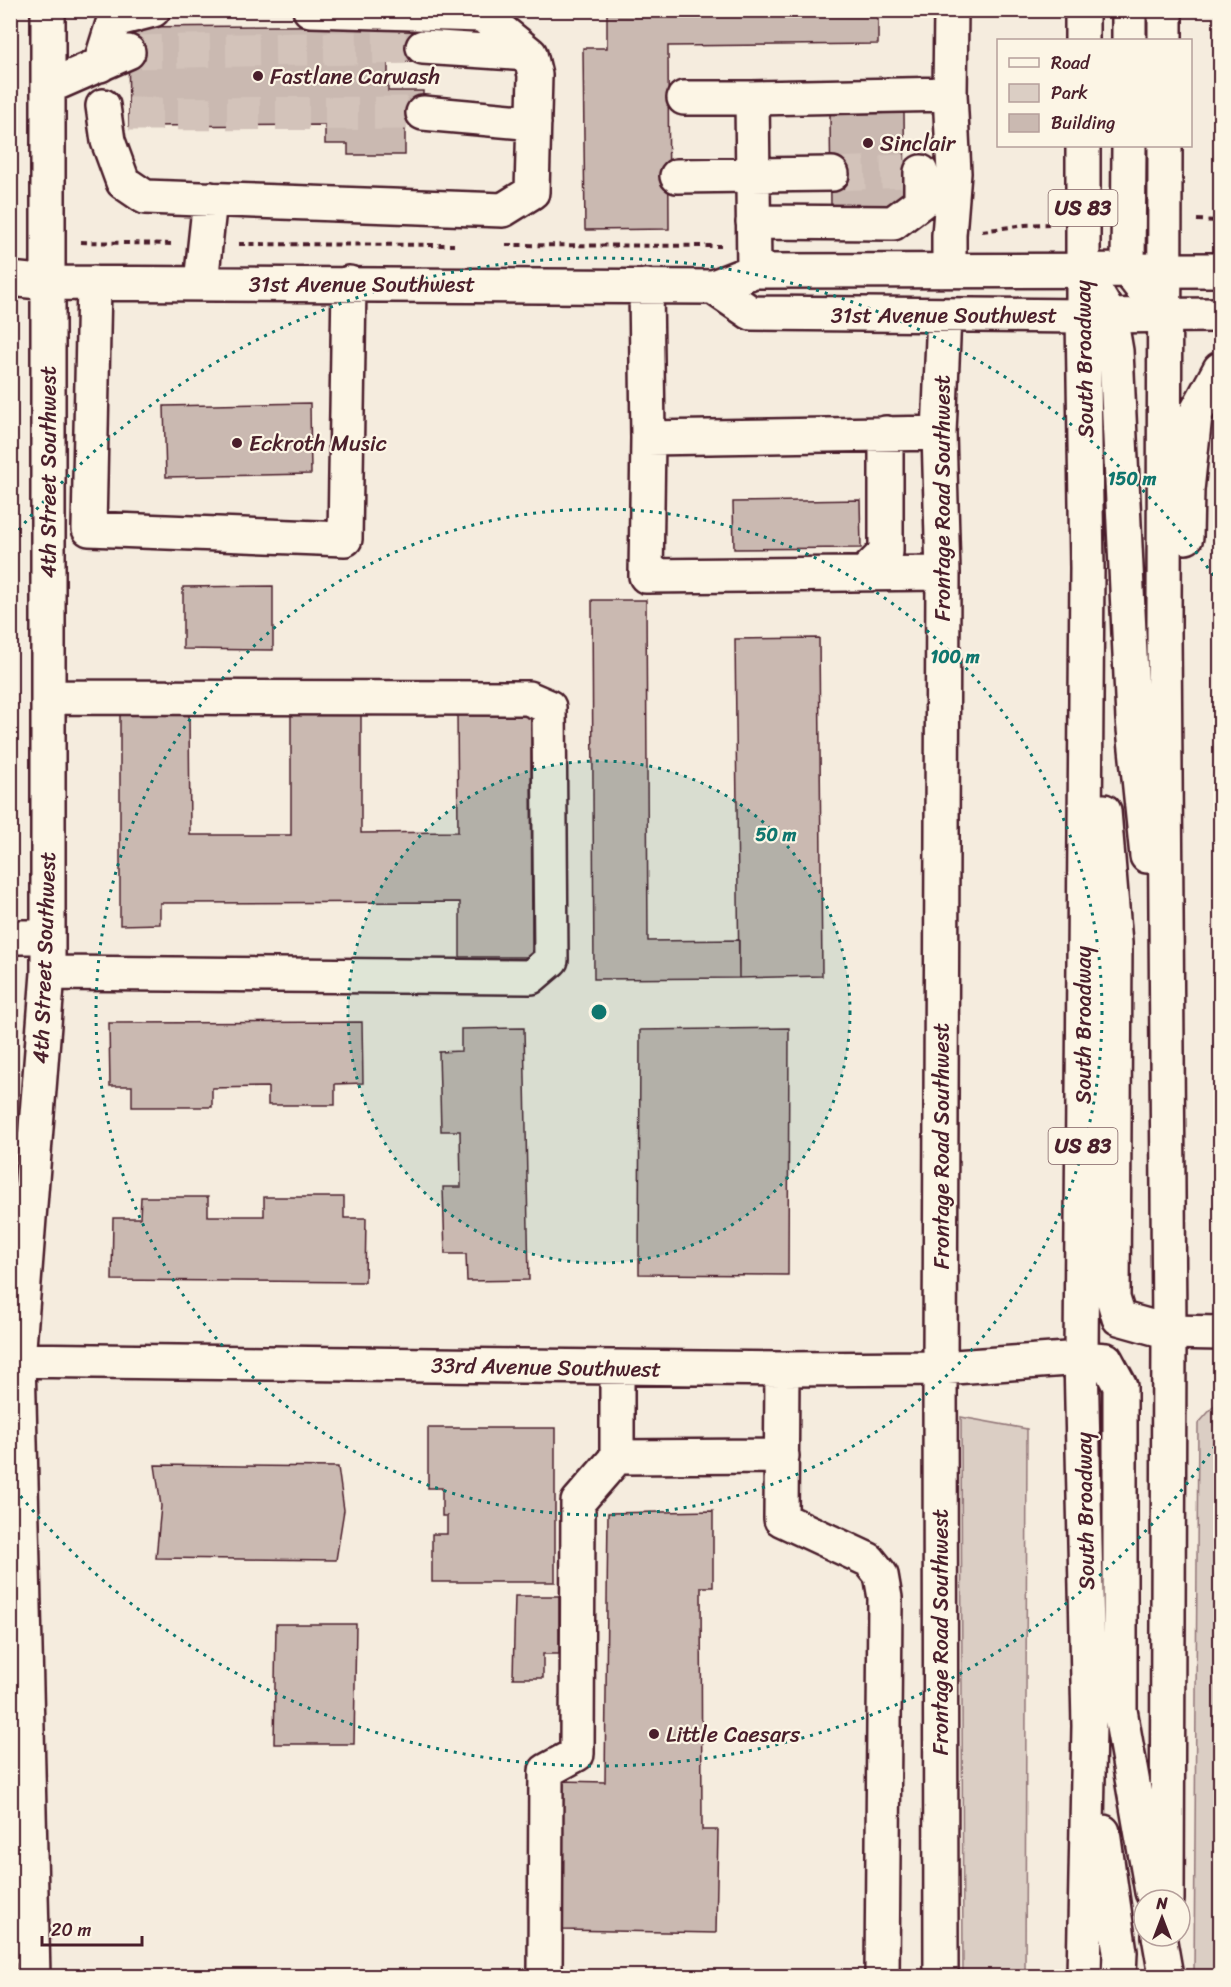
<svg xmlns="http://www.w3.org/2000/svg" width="1231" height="1987" viewBox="0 0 1231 1987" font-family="Sriracha,sans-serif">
<rect width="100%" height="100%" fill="#f5ecde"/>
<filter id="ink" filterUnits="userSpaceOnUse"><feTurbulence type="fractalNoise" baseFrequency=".0167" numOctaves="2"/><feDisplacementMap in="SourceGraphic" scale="12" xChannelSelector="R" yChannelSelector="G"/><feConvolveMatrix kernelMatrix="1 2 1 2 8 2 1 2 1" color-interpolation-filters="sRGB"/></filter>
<g filter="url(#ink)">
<path fill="#dbcec4" stroke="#927678" stroke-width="1.5" d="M1220,1399V1976H1194L1198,1424Z
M961,1417L1027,1429L1025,1976H963Z"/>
<path fill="#cab9b1" stroke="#4a1f2b" stroke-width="1.5" d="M607,10H878V44L668,46L669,229L585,230L583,48H607Z
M422,25L423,61L388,62V91H423V123H405V155H348V144H325V125L129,126L128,27Z
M904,113L905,205L831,206L830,114Z
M310,403L311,474L166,477L164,406Z
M860,500L861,548L734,549L733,502Z
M273,586V650L183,649V587Z
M592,600H646L648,941L739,940V978L594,979Z
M819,638L822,976L739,978L735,639Z
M457,711H531L532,957H460V902L160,903V924L120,925V714L189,713L190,835H291V713H361V833L458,832Z
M362,1022L363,1083L335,1084V1105H268V1087L212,1088V1107H132V1086H110L109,1023Z
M524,1028L529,1280L467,1281L466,1254H445L443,1187H461L460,1131H441L439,1052L461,1051V1029Z
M789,1028L788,1275L639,1274L640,1030Z
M141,1197H208V1216H264V1197H344V1218H366L365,1282L112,1280L113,1218H140Z
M428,1428H555V1582H432V1534H447V1516H442V1488H428Z
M155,1465L338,1467L344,1510L336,1560L156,1558L161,1506Z
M713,1511V1587H701L702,1830H718L716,1933L562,1930V1781L605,1782L608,1513Z
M515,1596H559V1654H543V1678H513Z
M276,1624H356L354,1744H274Z"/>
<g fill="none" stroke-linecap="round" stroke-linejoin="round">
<path stroke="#d3c3ba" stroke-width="33" stroke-dasharray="33 16" stroke-linecap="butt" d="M128,52L423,47
M129,114L423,113
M832,174L905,171"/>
<g stroke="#4a1f2b" stroke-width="38">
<path id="minor" d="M310,10L482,15L530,54
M100,65L114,20L153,10
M48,87L128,52
M684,98H752
M103,106L108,141L123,182L145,197L503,210L532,192L535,75L530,54L423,47
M423,113L534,123
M677,176L832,174
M753,222L893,223L921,202V172
M949,270V235L954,173L950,94L951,10
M754,271L752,98L950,94
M10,279L49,283L713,287L754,271L1220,270
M94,283L89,529L345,539L349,283
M201,283L210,199
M646,286L648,438L646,576L943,573
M713,287L751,313L1083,316L1220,315
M648,438L939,433
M864,574L886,552V433
M48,697L528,698L549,707L551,960L531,977L48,973
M10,937H47
M1169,1332L1220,1333
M10,1360L782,1369L940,1368L1081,1358
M782,1369L781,1519L869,1560L881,1575L885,1598L882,1976
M617,1457L782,1456
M33,1976L18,1360L48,973V10
M545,1976L546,1771L577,1754L578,1502L617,1457V1368
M941,1976L940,1368L943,573L939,433L944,315"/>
</g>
<g stroke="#4a1f2b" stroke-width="38">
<path id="highway" d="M1082,10V40
M1129,10V40
M1165,40V10
M1083,146V316L1087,568L1081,1358L1089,1726L1084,1976
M1129,146L1128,270L1164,316
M1165,146L1164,633L1169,1332L1167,1900
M1083,271L1110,316L1116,351L1133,719L1147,856
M1186,537L1187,490L1195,415L1220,369
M1104,811L1115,943L1113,1298L1119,1318L1169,1332
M1081,1358L1106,1360L1120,1386V1710L1152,1892
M1103,1832L1120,1952L1119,1976
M1159,1936L1166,1976"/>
</g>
<path stroke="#4a1f2b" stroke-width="4" stroke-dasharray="6 4.5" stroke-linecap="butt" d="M1197,220L1220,221
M982,231L1025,225L1049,224
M81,242L172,244
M239,244L454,245
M506,245L721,246"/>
<use href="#minor" stroke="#fcf5e5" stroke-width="33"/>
<use href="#highway" stroke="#fcf5e5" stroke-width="33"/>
</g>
</g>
<circle cx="599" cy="1012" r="251" fill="#0f766e" fill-opacity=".12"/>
<g fill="none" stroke="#0f766e" stroke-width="3" stroke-dasharray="3 6">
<circle cx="599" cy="1012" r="251"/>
<circle cx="599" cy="1012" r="503"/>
<path d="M1220 1439A754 754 0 0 1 13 1487M13 537A754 754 0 0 1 1220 585"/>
</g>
<g fill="#4a1f2b" stroke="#fcf5e5" stroke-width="2">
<circle cx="258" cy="76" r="6"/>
<circle cx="868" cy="143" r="6"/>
<circle cx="237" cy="443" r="6"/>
<circle cx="654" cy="1734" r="6"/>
</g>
<g text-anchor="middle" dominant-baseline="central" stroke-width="4.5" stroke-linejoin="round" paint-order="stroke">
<g fill="#fcf5e5" stroke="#7f5f63" stroke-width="1.5">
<rect x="1048.5" y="190" width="69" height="36" rx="4.5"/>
<rect x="1048.5" y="1128" width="69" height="36" rx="4.5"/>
</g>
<g font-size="21" font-weight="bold" fill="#4a1f2b">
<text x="1083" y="208">US 83</text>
<text x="1083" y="1146">US 83</text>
</g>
<g font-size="22" fill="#4a1f2b" stroke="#fcf5e5" text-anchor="start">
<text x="270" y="76">Fastlane Carwash</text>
<text x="880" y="143">Sinclair</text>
<text x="249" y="443">Eckroth Music</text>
<text x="666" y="1734">Little Caesars</text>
</g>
<g font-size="22" fill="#4a1f2b" stroke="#fcf5e5">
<text x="362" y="284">31st Avenue Southwest</text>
<text x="944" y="315">31st Avenue Southwest</text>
<text transform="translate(1084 359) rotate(-91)">South Broadway</text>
<text transform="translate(48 472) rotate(-90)">4th Street Southwest</text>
<text transform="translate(942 498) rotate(-90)">Frontage Road Southwest</text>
<text transform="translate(44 958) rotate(-88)">4th Street Southwest</text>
<text transform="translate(1083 1025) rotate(-90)">South Broadway</text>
<text transform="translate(941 1146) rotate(-90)">Frontage Road Southwest</text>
<text transform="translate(546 1367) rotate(1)">33rd Avenue Southwest</text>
<text transform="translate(1085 1511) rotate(-91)">South Broadway</text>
<text transform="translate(940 1632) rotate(-90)">Frontage Road Southwest</text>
</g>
</g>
<circle cx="599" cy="1012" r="9" fill="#0f766e" stroke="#fcf5e5" stroke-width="3"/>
<g font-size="18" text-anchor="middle" font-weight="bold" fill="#0f766e" stroke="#fcf5e5" stroke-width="4.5" stroke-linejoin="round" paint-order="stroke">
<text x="1132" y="485">150 m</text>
<text x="955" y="663">100 m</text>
<text x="776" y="841">50 m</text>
</g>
<rect width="1231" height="1987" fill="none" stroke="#fcf5e5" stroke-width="36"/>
<rect x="18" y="18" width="1195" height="1951" fill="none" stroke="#4a1f2b" stroke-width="2" filter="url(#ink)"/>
<rect x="997" y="39" width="195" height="108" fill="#fcf5e5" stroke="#b59f9b" stroke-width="1.5"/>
<rect x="1009" y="58" width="30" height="9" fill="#fcf5e5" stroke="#b59f9b" stroke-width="1.5"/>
<text x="1051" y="69" font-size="18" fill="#4a1f2b">Road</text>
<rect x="1009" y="84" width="30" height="18" fill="#dbcec4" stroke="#b59f9b" stroke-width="1.5"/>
<text x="1051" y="99" font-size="18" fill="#4a1f2b">Park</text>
<rect x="1009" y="114" width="30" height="18" fill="#cab9b1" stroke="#b59f9b" stroke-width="1.5"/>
<text x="1051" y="129" font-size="18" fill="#4a1f2b">Building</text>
<g transform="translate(1162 1918)"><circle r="28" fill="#fcf5e5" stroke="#b59f9b" stroke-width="1.5"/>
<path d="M0-4.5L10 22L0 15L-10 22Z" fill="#4a1f2b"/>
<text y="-9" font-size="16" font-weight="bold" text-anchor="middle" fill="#4a1f2b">N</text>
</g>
<path d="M42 1936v9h100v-9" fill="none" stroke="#4a1f2b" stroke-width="3"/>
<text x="51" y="1936" font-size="18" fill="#4a1f2b" stroke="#fcf5e5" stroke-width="4.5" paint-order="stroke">20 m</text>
</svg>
